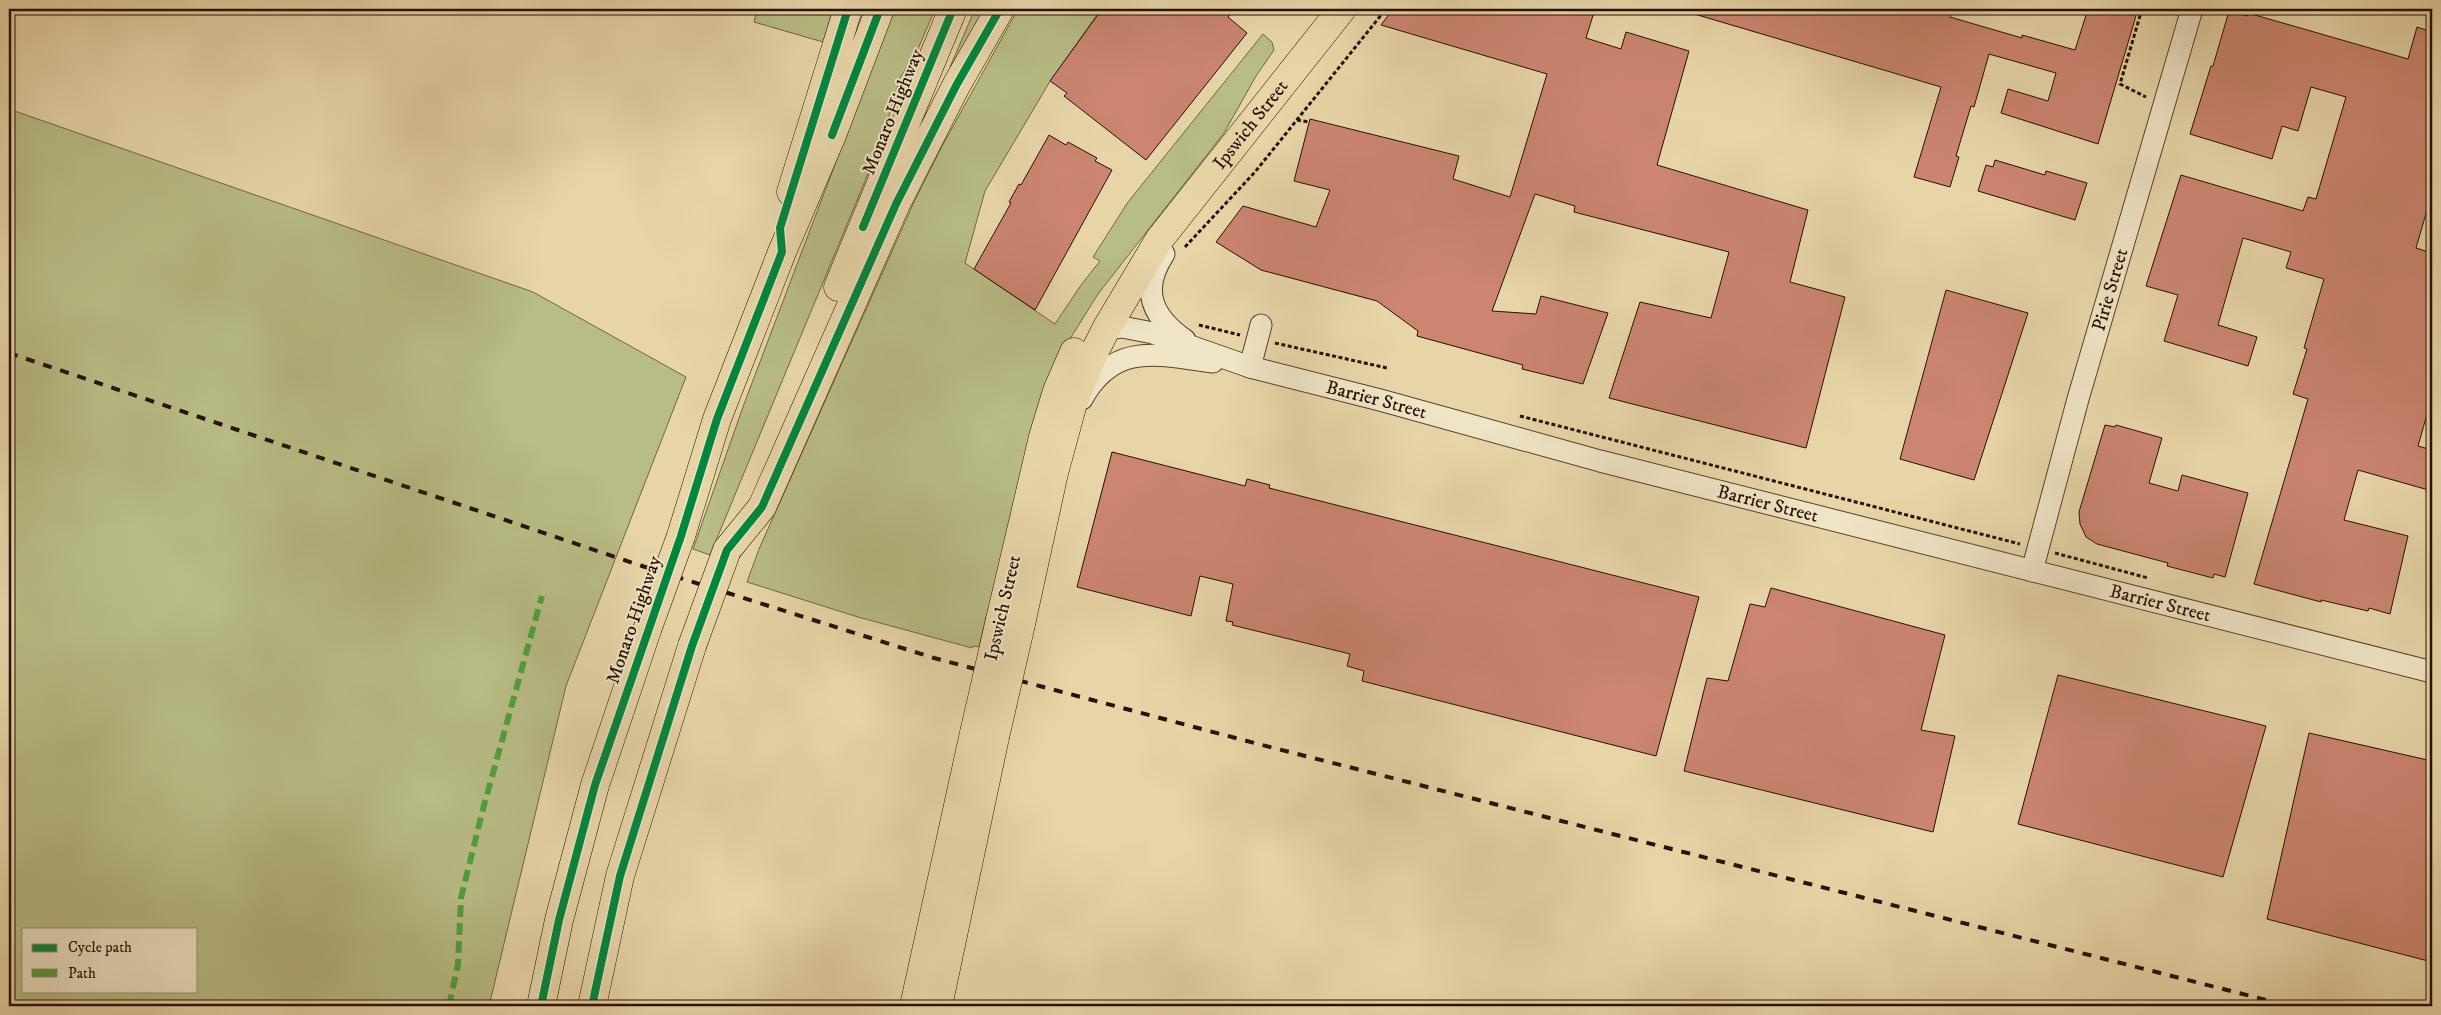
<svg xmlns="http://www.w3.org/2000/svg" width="2441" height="1015" viewBox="0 0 2441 1015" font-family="'IM FELL DW Pica',serif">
<rect width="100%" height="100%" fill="#e7d5a8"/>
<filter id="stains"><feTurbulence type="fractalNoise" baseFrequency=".004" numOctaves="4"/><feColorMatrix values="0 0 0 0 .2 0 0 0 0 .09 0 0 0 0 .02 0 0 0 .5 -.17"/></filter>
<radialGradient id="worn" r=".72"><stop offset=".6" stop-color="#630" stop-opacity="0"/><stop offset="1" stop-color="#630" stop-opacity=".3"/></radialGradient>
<path fill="#b8bc85" stroke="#706642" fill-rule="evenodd" d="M757,9H833L823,42L754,22Z
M894,9H935L918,49L900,78L882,140L710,555L693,549L744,404Z
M975,9H989L953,70L950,67Z
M1018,9H1101L1049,83L985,191L965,263L1055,324L1081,285L1100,261L1093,257L1128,202L1263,34L1272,42L1274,50L1256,76L1224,133L1098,294L1068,342L986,617L979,647L973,646L972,648L858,617L747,582L759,549L914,202L941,148Z
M9,109L533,292L686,377L566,686L489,1006H9ZM24,929H196V991H24Z"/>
<path fill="#cb8571" stroke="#271000" d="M1102,9H1235L1228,17L1247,33L1146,160L1064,96L1067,93L1050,81Z
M1393,9H1595L1586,38L1621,49L1626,32L1689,51L1657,165L1808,210L1790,282L1845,297L1806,448L1609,398L1640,302L1711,318L1729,252L1574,212L1575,206L1535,194L1492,311L1536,314L1541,296L1608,313L1583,384L1522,369L1523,365L1417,336L1418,331L1377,301L1261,270L1216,242L1243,206L1316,227L1330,190L1294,181L1310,119L1459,156L1453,179L1510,197L1547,74L1381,25Z
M1692,9H1953L1950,17L2022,38V35L2075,50L2088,9H2138L2098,144L2001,113L2008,89L2048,101L2056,73L1989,54L1974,107L1971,106L1956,156L1959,157L1950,187L1914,177L1941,87L1691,13Z
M2229,11L2247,16L2248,13L2408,59L2417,27L2432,32V193L2416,248L2432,253V397L2418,446L2432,450V491L2358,470L2344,520L2408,536L2390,614L2369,608L2368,611L2321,600V602L2254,584L2308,399L2293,394L2307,349L2304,348L2324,279L2286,268L2291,252L2243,238L2218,325L2257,337L2248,366L2164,341L2178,295L2146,286L2181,175L2303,211L2308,197L2316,199L2346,97L2311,87L2298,131L2282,126L2272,159L2190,134L2211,66H2213Z
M1049,135L1066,145L1068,142L1097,158L1095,161L1112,170L1035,310L974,269L1011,203L1009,202L1019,184L1021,185Z
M1995,160L2045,175L2046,171L2087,183L2075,220L1978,191L1986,165L1993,167Z
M1946,290L2028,313L1974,480L1900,459Z
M2105,425L2115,427L2116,425L2162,438L2149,483L2178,491L2182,475L2248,493L2225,577L2214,574L2213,578L2167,566L2168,563L2097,544L2086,537L2080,524L2079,512Z
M1112,452L1245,486L1247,479L1270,485L1269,488L1699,597L1656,756L1362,681L1364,671L1347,666L1350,654L1232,625L1233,622L1226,621L1233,584L1200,576L1191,616L1077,587Z
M1771,588L1945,635L1921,730L1955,736L1933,832L1684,771L1707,678L1728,681L1750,604L1765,607Z
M2058,675L2266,726L2223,877L2018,824Z
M2309,733L2432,761V962L2267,919Z"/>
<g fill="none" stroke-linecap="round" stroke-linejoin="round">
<g stroke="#57412a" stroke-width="23">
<g id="minor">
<path d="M1164,254C1140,290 1152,317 1185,340"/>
<path id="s1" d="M1106,329L1122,327L1153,333L1250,367L1380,400L1600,461L2432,672"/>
<path d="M1250,367L1261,325"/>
<path d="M1082,399C1114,341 1158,355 1213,362"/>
<path id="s2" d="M2032,571L2078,399L2192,9"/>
</g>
</g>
<g stroke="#271000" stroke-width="29">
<g id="major">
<path d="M1000,620L1043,437L1057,391L1074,352"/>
<path id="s3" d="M1021,624L1054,473L1073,403L1091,359L1106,329L1159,240L1342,9"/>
<path d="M914,1006L974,733"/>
<path d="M938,1006L995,737"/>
</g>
</g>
<g stroke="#271000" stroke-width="29">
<path id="highway" d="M791,192L848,9
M838,287L953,9
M681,536L717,419L782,252L832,135L880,9
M727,550L762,507L896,204L957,84L1000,9
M541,1006L559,920L595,785L647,630
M592,1006L620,876L692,646"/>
</g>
<path stroke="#271000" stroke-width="3" stroke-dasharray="4 2.5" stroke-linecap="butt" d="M2142,9L2120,84L2146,97
M1297,120L1309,122
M1185,247L1255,172L1386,9
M1199,325L1240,335
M1275,343L1387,368
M1520,416L2020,544
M2055,553L2148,578"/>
<use href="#minor" stroke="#efe4c6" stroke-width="21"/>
<use href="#major" stroke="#e7d5a8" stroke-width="28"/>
<use href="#highway" stroke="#e7d5a8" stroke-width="28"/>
<path stroke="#271000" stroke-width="4" stroke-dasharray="9 9" stroke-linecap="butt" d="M9,353L642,566L934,658L1262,745L2290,1006"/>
<g stroke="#271000" stroke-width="29" stroke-linecap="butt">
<path id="major-bridge" d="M974,733L1000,620
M995,737L1021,624"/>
</g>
<g stroke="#271000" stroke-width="29" stroke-linecap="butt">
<path id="highway-bridge" d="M647,630L681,536
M692,646L727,550"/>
</g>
<use href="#major-bridge" stroke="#e7d5a8" stroke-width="28"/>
<use href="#highway-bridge" stroke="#e7d5a8" stroke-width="28"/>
<path stroke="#51a03c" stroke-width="6" stroke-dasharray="12 6" stroke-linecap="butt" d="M449,1006L458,964L461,898L483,809L542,596"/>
<g stroke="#efe4c6" stroke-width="11">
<path id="cycleway" d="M832,135L880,9
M863,227L953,9
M541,1006L559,920L595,785L681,536L717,419L782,252L780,228L848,9
M592,1006L620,876L692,646L727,550L762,507L896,204L957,84L1000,9"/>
</g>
<use href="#cycleway" stroke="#00873e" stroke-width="8"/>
</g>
<g text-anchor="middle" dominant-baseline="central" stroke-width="4" stroke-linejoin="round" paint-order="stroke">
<g font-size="19" fill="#271000" stroke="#efe4c6">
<text transform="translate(893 112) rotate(-68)">Monaro Highway</text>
<text stroke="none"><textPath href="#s3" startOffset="559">Ipswich Street</textPath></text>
<text stroke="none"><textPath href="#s2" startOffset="292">Pirie Street</textPath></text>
<text stroke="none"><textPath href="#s1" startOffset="281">Barrier Street</textPath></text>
<text stroke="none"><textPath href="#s1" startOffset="686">Barrier Street</textPath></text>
<text stroke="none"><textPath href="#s1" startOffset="1091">Barrier Street</textPath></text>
<text transform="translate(1003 608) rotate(-77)">Ipswich Street</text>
<text transform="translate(634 620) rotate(-71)">Monaro Highway</text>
</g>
</g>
<rect width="2441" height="1015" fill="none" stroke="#e7d5a8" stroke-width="30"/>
<rect x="10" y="10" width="2421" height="995" fill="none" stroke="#271000" stroke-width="2.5"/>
<rect x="15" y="15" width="2411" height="985" fill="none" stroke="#271000"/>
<rect x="22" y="928" width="175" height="65" fill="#efe4c6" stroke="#9f8f77"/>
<rect x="32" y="944" width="25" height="8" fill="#00873e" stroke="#9f8f77"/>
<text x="68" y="952" font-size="15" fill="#271000">Cycle path</text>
<rect x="32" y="969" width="25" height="8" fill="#51a03c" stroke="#9f8f77"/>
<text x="68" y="978" font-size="15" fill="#271000">Path</text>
<rect width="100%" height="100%" filter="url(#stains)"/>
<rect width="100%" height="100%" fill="url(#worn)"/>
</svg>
